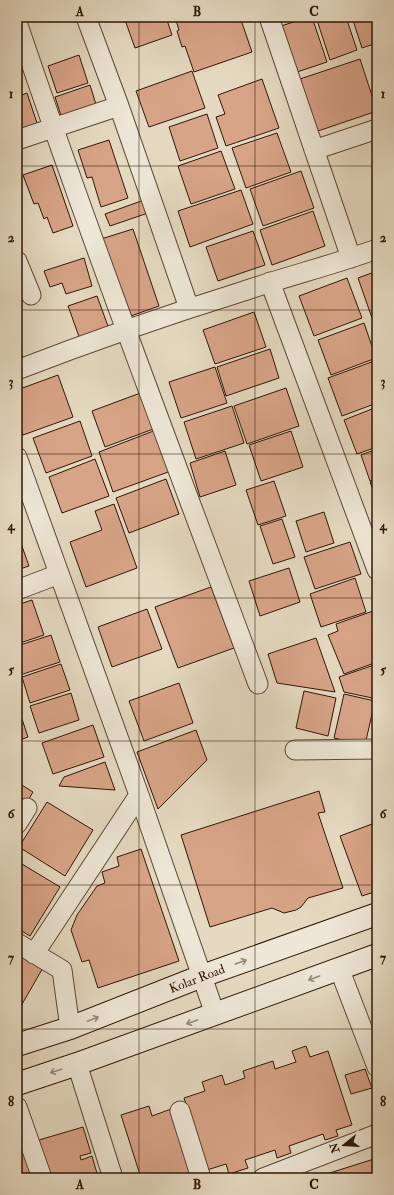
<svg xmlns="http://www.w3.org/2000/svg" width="394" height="1195" viewBox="0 0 394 1195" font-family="'IM FELL Double Pica',serif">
<rect width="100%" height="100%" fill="#e5dac1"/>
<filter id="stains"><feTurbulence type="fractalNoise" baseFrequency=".005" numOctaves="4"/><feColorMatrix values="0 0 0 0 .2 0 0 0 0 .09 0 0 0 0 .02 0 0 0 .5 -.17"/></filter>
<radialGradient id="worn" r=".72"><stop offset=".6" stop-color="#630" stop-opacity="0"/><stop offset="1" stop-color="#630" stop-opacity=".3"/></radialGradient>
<path fill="#d8a488" stroke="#311606" d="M124,17H166L172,35L135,48Z
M175,17H240L252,52L194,72L185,46L182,47L177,31L179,30Z
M309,17H312L327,62L297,72L281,26Z
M316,17H346L357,50L330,60Z
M352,17H377V43L362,48Z
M79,55L88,83L57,93L48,66Z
M360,59L377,111L318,131L300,79Z
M192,71L205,108L149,127L136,91Z
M262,79L279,128L226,146L216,117L225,114L218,95Z
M90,85L97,108L62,119L55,97Z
M27,93L39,129L17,136V97Z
M207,114L218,148L180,161L169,127Z
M277,133L291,172L246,188L232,148Z
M109,140L128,198L101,207L92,177L87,178L78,150Z
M221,151L235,189L191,204L178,166Z
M52,165L73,226L53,233L47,217L44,219L38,203L34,204L23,175Z
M301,171L314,208L263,226L250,189Z
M241,190L253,224L190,247L178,211Z
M144,200L148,213L110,226L105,214Z
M313,211L325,246L272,265L260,230Z
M133,229L159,306L128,317L101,239Z
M253,231L265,265L218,281L206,247Z
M84,258L92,286L66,294L62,283L50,287L44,271Z
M377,271V316L372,318L358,278Z
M347,278L362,318L314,336L299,296Z
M97,296L109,329L81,342L68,306Z
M254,312L266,347L215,364L203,330Z
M364,323L376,358L331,375L318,340Z
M17,342L24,361L17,364Z
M270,349L279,378L226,396L217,367Z
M377,360V403L342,416L328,378Z
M215,367L227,403L181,418L169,382Z
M58,375L73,417L23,435L17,418V390Z
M286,388L299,426L247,444L234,406Z
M143,392L156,428L105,447L92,411Z
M232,406L244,443L196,459L184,422Z
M377,407V447L357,454L344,420Z
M80,421L92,456L46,473L33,438Z
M156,430L171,471L113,492L99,452Z
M291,431L303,467L261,481L249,445Z
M377,449V479L370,481L361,455Z
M225,451L236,485L200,497L190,463Z
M95,459L109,496L62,513L49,477Z
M166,479L179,514L129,533L116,498Z
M377,480V500L370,482Z
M274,481L286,516L258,525L246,490Z
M114,504L137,568L86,587L70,542L102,530L95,511Z
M324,512L334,543L306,552L296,521Z
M282,519L295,557L273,564L260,526Z
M17,532L29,566L17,570Z
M350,542L361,574L315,589L304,557Z
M289,568L300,602L260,616L249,581Z
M355,578L366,612L321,627L310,594Z
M211,587L234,648L178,668L155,607Z
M32,600L44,635L17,644V605Z
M147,609L162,649L112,667L98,627Z
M376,610L377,662L344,674L328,635L338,631L336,624Z
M51,635L60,662L20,675L17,666V646Z
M316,638L335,692L277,683L268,654Z
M61,664L70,690L30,703L22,677Z
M377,664V699L344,692L339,677Z
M179,683L193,723L144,741L129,701Z
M304,691L336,698L328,736L296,728Z
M71,693L79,720L39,733L30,706Z
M344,694L375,701L365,745L334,738Z
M17,710H19L28,737L17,741Z
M377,718V737L373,736Z
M93,725L104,757L53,774L42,743Z
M196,730L207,760L158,809L137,752Z
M105,762L115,790L59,786L64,777Z
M17,782L33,792L17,819Z
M319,791L325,812L318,813L343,888L308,898L301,907L296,910L284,913L272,908L210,927L181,835Z
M47,802L93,830L65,876L19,847Z
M372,824L377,837V891L362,896L340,836Z
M141,849L179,961L98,988L89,960L82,962L71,930L77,915L97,886L105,883L102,872L119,866L117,857Z
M17,861L60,887L30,936L17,928Z
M17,950L44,966L17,1013Z
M306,1046L310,1057L328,1051L352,1125L336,1130L338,1136L325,1140L323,1134L289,1146L291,1153L277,1158L275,1150L245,1160L248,1168L229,1174L226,1164L207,1170L184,1098L205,1091L202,1082L222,1075L225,1085L245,1078L243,1071L273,1061L275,1069L296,1062L292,1051Z
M365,1069L372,1088L351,1094L345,1075Z
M149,1106L152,1116L171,1109L193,1178H141L121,1115Z
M83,1127L91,1153L80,1156L81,1160L92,1156L98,1177L51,1178L39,1140Z
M25,1139L38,1178H17V1142Z
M377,1158V1178H314Z"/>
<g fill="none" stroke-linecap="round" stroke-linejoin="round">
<g stroke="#5e4735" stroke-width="21">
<path id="street" d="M86,17L119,106L189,308
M269,17L351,258
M17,22C92,244 176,464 258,684
M17,140L119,106
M314,150L377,129
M17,261L31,295
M270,282L377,570
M17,370C92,341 167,315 244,291C288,276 333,265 377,249
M17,457L139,795L215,1014
M17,590L59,574
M295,750L377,749
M17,824L27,808
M17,943L62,970L70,1028
M34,954L139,795
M339,968L377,1067
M77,1064L113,1178
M17,1107L42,1178
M180,1111L201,1178
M263,1178L377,1134"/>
</g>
<g stroke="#311606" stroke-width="24">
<path id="secondary" d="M17,1045L70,1028L202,976L377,914
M17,1084L77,1064L377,955"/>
</g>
<use href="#street" stroke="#eee7d7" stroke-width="19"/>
<use href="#secondary" stroke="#eee7d7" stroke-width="22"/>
</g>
<defs><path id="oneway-shaft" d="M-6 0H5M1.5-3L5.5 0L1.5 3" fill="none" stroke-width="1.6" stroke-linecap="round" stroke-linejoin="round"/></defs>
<g stroke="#998979">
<use href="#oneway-shaft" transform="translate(241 962) rotate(-20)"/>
<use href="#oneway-shaft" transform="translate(314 978) rotate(160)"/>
<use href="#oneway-shaft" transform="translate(93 1019) rotate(-21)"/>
<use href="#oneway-shaft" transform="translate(192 1022) rotate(161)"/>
<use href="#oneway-shaft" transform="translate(56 1071) rotate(162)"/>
</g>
<path fill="none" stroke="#311606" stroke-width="1" stroke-opacity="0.55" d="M139,17V1178M255,17V1178M17,166H377M17,310H377M17,454H377M17,598H377M17,741H377M17,885H377M17,1029H377"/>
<g text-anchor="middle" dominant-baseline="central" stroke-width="3" stroke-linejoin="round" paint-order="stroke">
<g font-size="13" fill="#311606" stroke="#eee7d7">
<text transform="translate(197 979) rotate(-21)">Kolar Road</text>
</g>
</g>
<rect width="394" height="1195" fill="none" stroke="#e5dac1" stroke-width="44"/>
<g transform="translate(344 1145) rotate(252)" stroke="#eee7d7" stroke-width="3" paint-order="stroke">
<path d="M0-3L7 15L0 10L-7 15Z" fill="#311606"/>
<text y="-6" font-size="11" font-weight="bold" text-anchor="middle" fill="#311606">N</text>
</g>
<rect x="22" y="22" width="350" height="1151" fill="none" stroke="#311606" stroke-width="1.5"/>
<g font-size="13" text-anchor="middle" font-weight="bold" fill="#311606">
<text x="80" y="16">A</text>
<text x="197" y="16">B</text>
<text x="314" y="16">C</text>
<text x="11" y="98">1</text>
<text x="383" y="98">1</text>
<text x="11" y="242">2</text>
<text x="383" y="242">2</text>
<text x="11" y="386">3</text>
<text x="383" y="386">3</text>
<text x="11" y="530">4</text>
<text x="383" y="530">4</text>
<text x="11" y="674">5</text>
<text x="383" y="674">5</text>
<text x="11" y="818">6</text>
<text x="383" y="818">6</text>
<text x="11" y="962">7</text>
<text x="383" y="962">7</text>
<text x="11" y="1106">8</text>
<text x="383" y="1106">8</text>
<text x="80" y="1189">A</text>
<text x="197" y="1189">B</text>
<text x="314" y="1189">C</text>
</g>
<rect width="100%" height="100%" filter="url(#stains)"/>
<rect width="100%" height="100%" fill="url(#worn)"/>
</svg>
